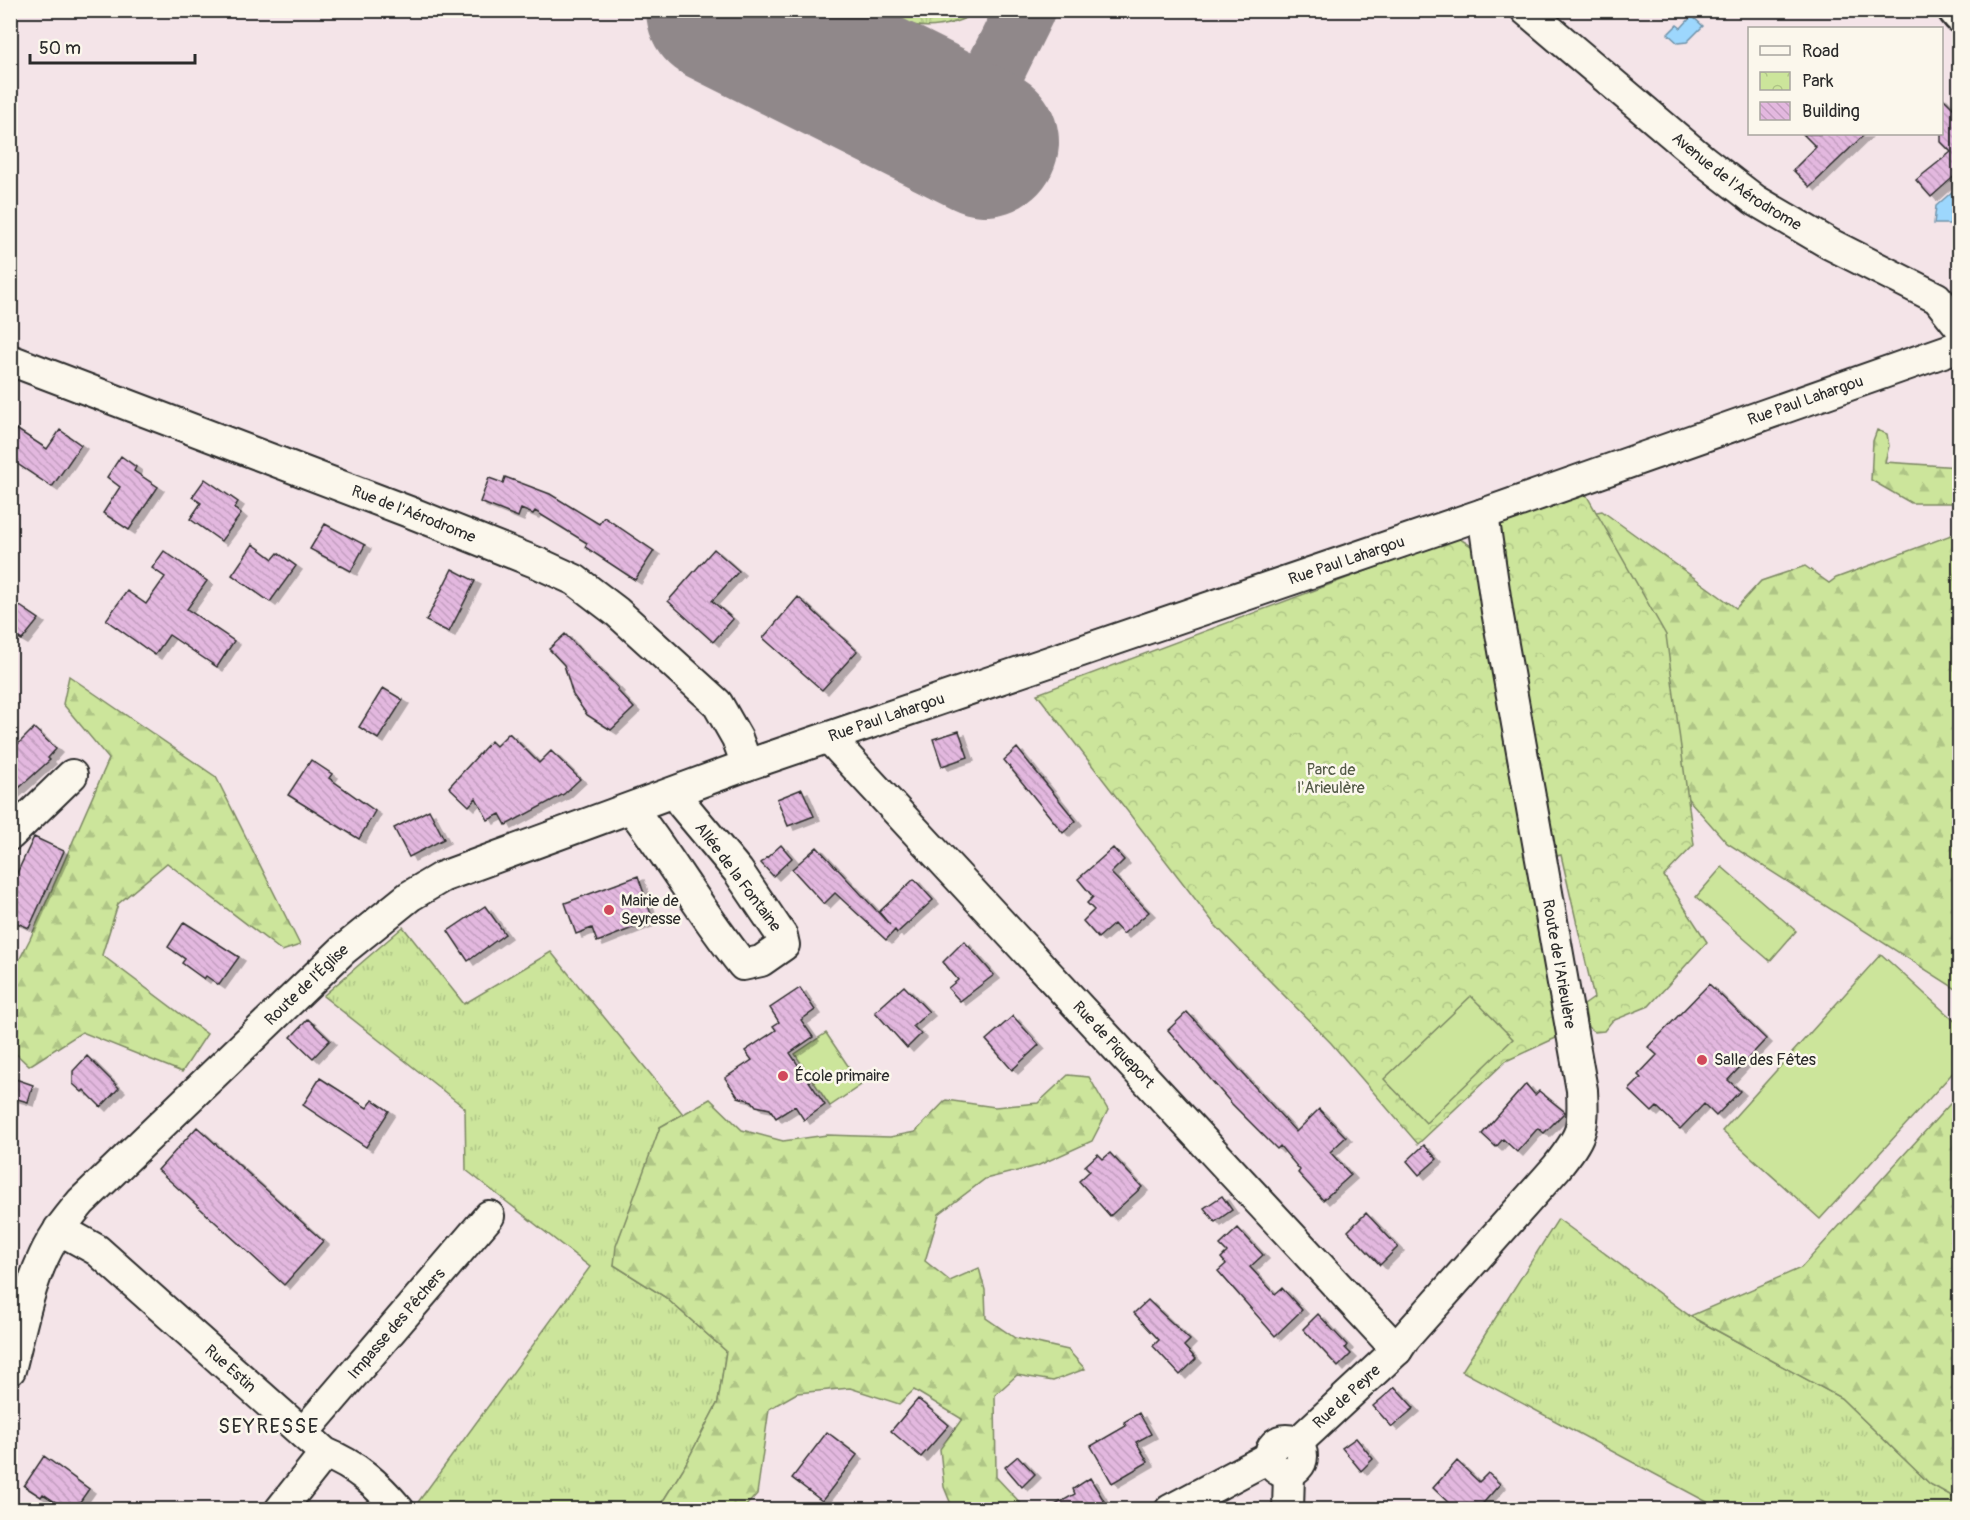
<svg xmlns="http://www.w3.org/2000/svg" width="1970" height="1520" viewBox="0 0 1970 1520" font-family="Pangolin,sans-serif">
<defs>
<pattern id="grass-tufts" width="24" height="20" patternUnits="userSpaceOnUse" patternTransform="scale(1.5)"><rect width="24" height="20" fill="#cce59b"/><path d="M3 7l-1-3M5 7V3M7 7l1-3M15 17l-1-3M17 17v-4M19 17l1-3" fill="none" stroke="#afc586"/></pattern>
<pattern id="forest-firs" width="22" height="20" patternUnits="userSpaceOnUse" patternTransform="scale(1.5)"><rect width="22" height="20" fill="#cce59b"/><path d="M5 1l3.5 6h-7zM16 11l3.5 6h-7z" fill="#afc586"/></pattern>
<pattern id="park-crowns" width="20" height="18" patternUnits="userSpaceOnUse" patternTransform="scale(1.5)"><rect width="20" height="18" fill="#cce59b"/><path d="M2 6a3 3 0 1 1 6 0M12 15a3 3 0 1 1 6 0" fill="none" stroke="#afc586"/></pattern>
<pattern id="building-back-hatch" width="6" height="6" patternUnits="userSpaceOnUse" patternTransform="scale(1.5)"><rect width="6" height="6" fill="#e3b8df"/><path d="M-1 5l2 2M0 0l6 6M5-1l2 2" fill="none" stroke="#c39ec0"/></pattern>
<filter id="shadow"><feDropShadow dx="6" dy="4" stdDeviation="0" flood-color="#0004"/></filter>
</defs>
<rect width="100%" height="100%" fill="#f4e4e8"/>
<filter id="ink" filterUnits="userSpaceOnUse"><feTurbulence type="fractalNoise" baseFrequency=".0167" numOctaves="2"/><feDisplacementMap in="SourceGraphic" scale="12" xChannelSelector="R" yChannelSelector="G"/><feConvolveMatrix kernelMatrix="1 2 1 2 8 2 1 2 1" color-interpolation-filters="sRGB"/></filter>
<g filter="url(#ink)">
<path fill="url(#grass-tufts)" stroke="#7c8863" stroke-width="1.5" d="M874,11H980C939,33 915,31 874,11Z
M403,927L464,1004L551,952L683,1114L660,1127L614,1265L665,1297L726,1351L718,1402L683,1469L658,1509H413L590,1267L466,1170L465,1108L323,996Z
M1558,1219L1690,1316L1841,1398L1930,1484L1959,1500V1509H1720L1462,1371Z"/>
<path fill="url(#forest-firs)" stroke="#7c8863" stroke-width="1.5" d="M1877,430L1887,434L1889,446L1885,462L1959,467V503H1911L1871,480L1873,441Z
M1602,511L1736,608L1761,581L1805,566L1829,583L1836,578L1959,532V991L1727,843L1509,596L1503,529Z
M69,676L216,777L300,945L282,951L167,863L118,904L102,955L207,1034L182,1072L82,1032L29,1066L11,1049V976L30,939L109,759L63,704Z
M1068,1075L1089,1077L1108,1110L1092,1141L1037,1166L985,1179L939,1214L925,1261L950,1281L979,1268L985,1290L986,1318L1015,1338L1068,1350L1085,1369L1053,1381L1017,1375L995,1395L996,1477L1026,1509H953L944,1487L940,1449L962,1419L914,1390L899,1404L850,1388L797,1393L769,1409L757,1494L743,1509H658L683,1469L718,1402L726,1351L665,1297L614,1265L616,1246L660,1127L710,1099L742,1130L783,1141L827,1135L890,1137L915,1132L946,1100L995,1107L1038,1103Z
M1959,1094V1500L1930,1484L1841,1398L1690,1316L1801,1268Z"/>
<path fill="url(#park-crowns)" stroke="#7c8863" stroke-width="1.5" d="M1583,489L1666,635L1694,845L1664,876L1707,942L1649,1006L1612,1021L1604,1031L1595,1032L1588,1027L1584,1005L1594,998L1561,855L1553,857L1493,523Z
M1457,537L1476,549L1558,1037L1506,1061L1418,1144L1331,1043L1216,926L1037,694Z"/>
<path fill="#cce59b" stroke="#7c8863" stroke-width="1.5" d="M1722,867L1796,931L1770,961L1696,897Z
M1881,954L1959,1025V1066L1820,1219L1722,1131Z
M1471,996L1513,1039L1426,1123L1384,1079Z
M826,1033L861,1085L830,1106L795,1054Z"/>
<path fill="#9dd7fd" stroke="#6f92a9" stroke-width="1.5" d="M1692,16L1703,26L1687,42L1678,43L1668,34L1677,25L1681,28Z
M1954,190L1959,197V203L1951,211L1950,224H1934L1936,206Z"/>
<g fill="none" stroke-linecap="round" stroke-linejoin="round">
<path stroke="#90888a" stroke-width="60" d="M878,85L940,114L952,115L970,109L986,89L1025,10"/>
<path stroke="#90888a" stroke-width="148" d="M720,10L985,142"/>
</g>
<path fill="url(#building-back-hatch)" stroke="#2b2b2b" stroke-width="1.5" filter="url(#shadow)" d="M1941,96L1959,114V172L1931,197L1916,180L1951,152L1941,142Z
M1803,134H1865L1810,187L1793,170L1816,147Z
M10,425L47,449L60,430L81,445L52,487L10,459Z
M121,456L136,467L134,471L158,487L129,530L103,513L120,487L107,477Z
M505,477L550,494L599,524L604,517L654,551L635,580L585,547L587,543L535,511L533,514L521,509L518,517L480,502L489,478L503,483Z
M205,479L238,502L234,508L241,514L221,541L190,519L201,503L192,497Z
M325,524L365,545L351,571L310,549Z
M253,544L273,559L278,553L296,566L270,602L232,575Z
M714,549L739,571L712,601L733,619L713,642L668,601Z
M164,551L207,581L187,609L234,641L217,667L169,635L155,655L106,620L127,591L146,604L165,577L152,568Z
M452,569L475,581L449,632L426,621Z
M798,597L857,651L822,690L763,638Z
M20,606L39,619L22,640L10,633V619Z
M565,634L618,688L617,690L634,708L611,730L587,715L573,695L564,665L549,649Z
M383,688L403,700L378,739L359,727Z
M34,728L56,749L48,758L50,760L10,796V752Z
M959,731L968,757L942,766L933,739Z
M509,733L539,763L551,751L580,779L564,794L506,825L500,814L488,820L476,798L469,806L449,787L491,741L496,746Z
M1017,748L1076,821L1063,833L1004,760Z
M311,760L332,774L329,778L375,811L359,839L288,795Z
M802,789L814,816L788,826L777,799Z
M429,810L444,839L409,857L394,828Z
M34,837L64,851L29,928L10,920V888Z
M781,845L792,858L773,876L761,863Z
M817,847L890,925L879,912L914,879L933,900L897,933L895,930L886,940L835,893L824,904L792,869Z
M1113,848L1124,860L1111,873L1149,912L1123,934L1114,924L1098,938L1083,921L1094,910L1087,903L1093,897L1078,879Z
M638,876L653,920L597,942L592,928L576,934L565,903Z
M485,906L505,934L468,961L448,931Z
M184,922L239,957L219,985L206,976L204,979L182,963L185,959L168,947Z
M964,941L994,975L960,1001L948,988L958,980L943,962Z
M1709,984L1766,1039L1728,1080L1740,1091L1716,1116L1704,1104L1680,1129L1657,1107L1652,1112L1629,1090L1641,1078L1638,1075L1657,1055L1648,1047Z
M904,986L929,1012L913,1026L921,1034L907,1048L875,1012Z
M800,988L815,1010L801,1020L813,1037L790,1053L825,1105L804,1120L795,1106L776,1118L770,1109L756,1106L752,1101L738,1097L725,1078L752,1060L745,1051L776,1030L773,1026L779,1022L770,1008Z
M1187,1012L1296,1132L1319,1109L1346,1137L1330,1152L1351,1175L1323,1200L1298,1173L1300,1170L1280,1146L1277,1149L1232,1104L1168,1030Z
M1013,1016L1039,1045L1012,1070L986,1040Z
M308,1019L330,1040L313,1058L291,1037Z
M87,1056L119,1088L101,1107L84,1090L82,1092L73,1084V1071Z
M10,1077L33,1085L28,1102L10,1097Z
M320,1078L367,1108L373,1100L389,1111L366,1147L303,1105Z
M1526,1084L1535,1095L1539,1091L1565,1112L1544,1133L1538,1128L1517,1152L1503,1139L1496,1147L1482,1134Z
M197,1127L323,1241L284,1285L158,1170Z
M1424,1145L1437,1159L1419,1175L1407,1161Z
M1110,1153L1142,1187L1110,1216L1079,1181L1090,1171L1085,1166L1098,1154L1103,1159Z
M1222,1196L1232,1210L1215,1222L1204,1208Z
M1366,1213L1398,1247L1380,1265L1348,1231Z
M1238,1228L1263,1255L1250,1267L1275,1294L1282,1288L1302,1310L1275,1336L1218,1271L1226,1264L1221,1258L1227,1252L1220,1245Z
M1148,1300L1190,1340L1184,1346L1196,1359L1180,1375L1153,1346L1159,1340L1134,1313Z
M1318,1314L1347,1345L1345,1348L1351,1354L1338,1367L1303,1329Z
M1395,1387L1414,1408L1392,1427L1373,1406Z
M918,1399L949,1425L921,1457L891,1431Z
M1139,1413L1151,1434L1136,1442L1148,1462L1112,1483L1091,1446L1126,1426L1124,1422Z
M827,1432L857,1455L822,1501L792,1478Z
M1356,1438L1373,1459L1361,1471L1342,1448Z
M44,1456L89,1489L75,1509H66L43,1494L41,1497L24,1486Z
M1018,1456L1035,1474L1022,1487L1005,1467Z
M1457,1461L1479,1482L1488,1473L1500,1484L1478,1509H1455L1433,1488Z
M1090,1478L1109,1509H1048L1075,1494L1073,1489Z"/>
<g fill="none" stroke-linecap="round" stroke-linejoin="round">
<g stroke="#2b2b2b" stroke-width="34">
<g id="minor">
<path id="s1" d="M1526,10L1703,160L1755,200L1830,244L1937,298L1960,327"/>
<path id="s2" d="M10,360L412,513L540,564L575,580L617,612L717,703L737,738L747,765"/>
<path id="s3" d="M830,739L1397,1350"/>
<path d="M632,809C671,859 703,916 743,965L761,961L784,945L782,936L738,871L682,804L679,792"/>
<path d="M10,835L72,775"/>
<path id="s4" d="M59,1229L97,1250L325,1453C357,1466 377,1484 399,1510"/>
<path id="s5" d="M10,1370C20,1332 27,1292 44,1256C53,1236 67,1219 81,1202L343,950L410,896L442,877L747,765L1483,514L1960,346"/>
<path id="s6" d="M303,1433L489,1216"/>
<circle cx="1286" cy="1456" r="16"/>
<path id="s7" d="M1297,1443L1397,1350L1405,1338L1557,1167C1582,1135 1584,1131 1582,1090L1497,611L1483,514"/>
<path d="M280,1510L325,1453"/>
<path d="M1170,1510L1270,1457"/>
<path d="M1288,1510L1289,1473"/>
</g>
</g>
<g stroke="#2b2b2b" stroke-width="38">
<path id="major" d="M1955,10L1960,16"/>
</g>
<use href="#minor" stroke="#fbf7ec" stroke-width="30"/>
<use href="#major" stroke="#fbf7ec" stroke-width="33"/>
</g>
</g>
<g fill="#d1495b" stroke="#fbf7ec" stroke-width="2">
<circle cx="609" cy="910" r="6"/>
<circle cx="1702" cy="1060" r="6"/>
<circle cx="783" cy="1076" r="6"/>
</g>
<g text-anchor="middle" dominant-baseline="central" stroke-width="5" stroke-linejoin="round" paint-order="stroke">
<g font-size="16" fill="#2b2b2b" stroke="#fbf7ec">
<text stroke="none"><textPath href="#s1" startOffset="272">Avenue de l'Aérodrome</textPath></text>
<text stroke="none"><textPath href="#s5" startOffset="2116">Rue Paul Lahargou</textPath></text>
<text stroke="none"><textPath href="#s2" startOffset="432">Rue de l'Aérodrome</textPath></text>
<text stroke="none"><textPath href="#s5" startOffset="1630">Rue Paul Lahargou</textPath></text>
<text stroke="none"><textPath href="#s5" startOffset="1144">Rue Paul Lahargou</textPath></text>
<text transform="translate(738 877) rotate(53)">Allée de la Fontaine</text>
<text transform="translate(1559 964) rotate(80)">Route de l'Arieulère</text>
<text stroke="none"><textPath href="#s5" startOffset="498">Route de l'Église</textPath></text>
<text stroke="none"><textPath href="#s3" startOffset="417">Rue de Piqueport</textPath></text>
<text stroke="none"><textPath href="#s6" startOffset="144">Impasse des Pêchers</textPath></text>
<text stroke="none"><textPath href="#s4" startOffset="222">Rue Estin</textPath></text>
<text stroke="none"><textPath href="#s7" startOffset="68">Rue de Peyre</textPath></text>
</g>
<g font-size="16" fill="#535a47" stroke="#fbf7ec">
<text x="1331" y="770">Parc de<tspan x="1331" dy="18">l'Arieulère</tspan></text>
</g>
<g font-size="16" fill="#2b2b2b" stroke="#fbf7ec" text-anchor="start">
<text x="621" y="901">Mairie de<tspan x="621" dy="18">Seyresse</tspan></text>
<text x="1714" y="1060">Salle des Fêtes</text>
<text x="795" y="1076">École primaire</text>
</g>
<g font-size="20" letter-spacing="1.5" fill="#2b2b2b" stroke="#fbf7ec">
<text x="269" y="1426">SEYRESSE</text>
</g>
</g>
<rect width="1970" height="1520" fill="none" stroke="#fbf7ec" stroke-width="36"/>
<rect x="18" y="18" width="1934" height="1484" fill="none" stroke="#2b2b2b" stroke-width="2" filter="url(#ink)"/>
<rect x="1748" y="27" width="195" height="108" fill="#fbf7ec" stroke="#a8a59f" stroke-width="1.5"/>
<rect x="1760" y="46" width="30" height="9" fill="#fbf7ec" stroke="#a8a59f" stroke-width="1.5"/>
<text x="1802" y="57" font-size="18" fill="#2b2b2b">Road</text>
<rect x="1760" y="72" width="30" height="18" fill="url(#park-crowns)" stroke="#a8a59f" stroke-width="1.5"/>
<text x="1802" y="87" font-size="18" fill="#2b2b2b">Park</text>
<rect x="1760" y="102" width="30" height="18" fill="url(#building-back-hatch)" stroke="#a8a59f" stroke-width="1.5"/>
<text x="1802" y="117" font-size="18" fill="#2b2b2b">Building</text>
<path d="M30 54v9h165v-9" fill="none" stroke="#2b2b2b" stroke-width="3"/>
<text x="39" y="54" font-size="18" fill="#2b2b2b" stroke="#fbf7ec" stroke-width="4.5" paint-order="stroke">50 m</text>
</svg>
